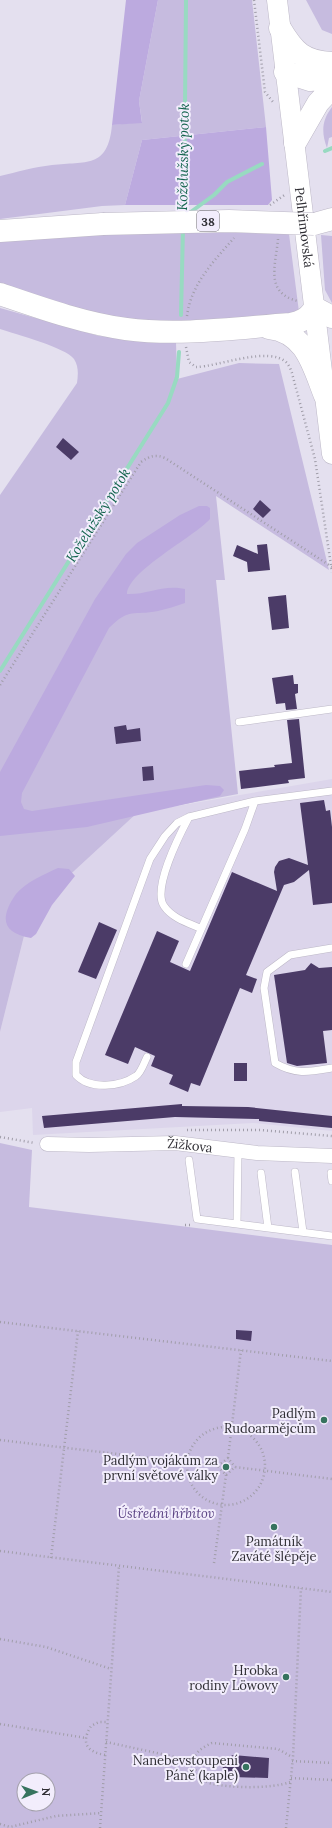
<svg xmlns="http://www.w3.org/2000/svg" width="332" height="1828" viewBox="0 0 332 1828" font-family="Lora,serif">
<rect width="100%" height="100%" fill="#e4e0ef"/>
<path fill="#dcd5eb" d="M332,779V1131L253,1123L33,1135L32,1108L0,1112V1032L27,924L35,907L137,813Z"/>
<path fill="#c6bbdf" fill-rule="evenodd" d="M158,0H252L266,127L142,140L125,205L102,206L0,219V176C17,172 34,167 52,165C86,161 108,169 112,125L142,122L139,101Z
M306,0H332V34L322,30Z
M332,107V137L329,138L327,148C321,132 322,120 332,107Z
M212,232L289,234L299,312L205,323L123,321L0,286V241L84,234Z
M321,235L332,236V303L325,290Z
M0,308L99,336L176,342L177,379L239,363L279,364L329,570L216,496L225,580H216L238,794L137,813L35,907L27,924L0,1032V495L77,383C78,375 79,367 74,359C67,348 15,334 0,329Z
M0,1143L32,1150L29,1207L332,1245V1828H0ZM24,1780H48V1804H24Z"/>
<path fill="#bcaadf" d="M126,0H158L139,101L142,123L112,125Z
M266,127L272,200L268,205H125L142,140Z
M199,506H207L210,508V519C194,537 128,571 127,594C147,595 163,584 185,589V603C176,606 167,609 158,611C133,616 130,607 109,628L22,793L21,802L24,809L32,811L206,785L220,786L224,790L220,796L87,827L0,836V772L95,599L126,554L137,543L180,515Z
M58,868L69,869L75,876L52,905L36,934L31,938C1,933 0,917 16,894C26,882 45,874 58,868Z"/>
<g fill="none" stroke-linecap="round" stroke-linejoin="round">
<path stroke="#98dac1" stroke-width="4" d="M325,151L332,148
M188,214L214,195L227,182L262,164
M184,216L186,0
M181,315L183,228
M0,671L168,403L177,377L179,352"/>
</g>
<path fill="#4b3b67" d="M63,438L79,452L71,460L56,447Z
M260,500L271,510L263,518L253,509Z
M267,544L270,570L248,572L247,562L233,556L237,545L258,554L257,545Z
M286,595L289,628L272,630L268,597Z
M293,675L294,684H298V693L295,694L297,709L286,710L285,703L276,704L272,678Z
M299,719L305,778L288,780L289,783L241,789L239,771L275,767L274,765L292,763L287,720Z
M126,725L127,730L140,728L141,741L116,744L114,727Z
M153,766L154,780L143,781L142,767Z
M324,800L326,811L330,810L332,827V903L313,905L309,870L294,882L284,885L246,975L257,979L252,993L240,988L200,1086L191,1083L188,1092L169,1084L173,1075L151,1066L155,1056L135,1047L128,1064L105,1055L157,931L179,941L170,962L190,971L232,872L277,891L274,872L275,867L279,861L289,858L308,865L300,803Z
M99,922L117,930L96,979L78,972Z
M311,963L319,968L332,967V1030L323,1031L327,1063L297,1066L287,1063L274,975L305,970Z
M234,1063H247V1081H234Z
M182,1104V1106L248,1107L332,1116V1128L259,1121V1119L175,1117L44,1128L42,1116Z
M236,1330L252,1331L251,1341L236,1339Z
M233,1755L269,1758L268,1778L232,1777L224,1772L222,1765L225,1759Z"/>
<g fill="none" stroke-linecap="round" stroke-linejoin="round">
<g stroke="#bdb8c7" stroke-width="8">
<path id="lane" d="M239,722L332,709
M189,817C180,834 152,889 164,906C172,918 188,923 200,928
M332,948L290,955L267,972L264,988L275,1063C296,1075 309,1072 332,1068
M186,964L245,829L255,801
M147,1057C144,1063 141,1073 136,1076C120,1087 90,1090 76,1075V1062L150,859L165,836L177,823L189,817L255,801L332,791
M189,1160L197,1219L237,1224L238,1151
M295,1172L303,1232
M261,1173L268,1228
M331,1173L332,1181
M237,1224L332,1236"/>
</g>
<g stroke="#bdb8c7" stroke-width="15">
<g id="street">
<path id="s1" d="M47,1144L89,1145L175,1143L257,1153L332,1156"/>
</g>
</g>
<g stroke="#bdb8c7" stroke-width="21">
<g id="secondary">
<path id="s2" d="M277,0L332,454"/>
</g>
</g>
<g stroke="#bdb8c7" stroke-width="23">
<path id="primary" d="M280,28C294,52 304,62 332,63
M285,72L310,80L332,78
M295,143L318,103L332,88
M314,224L332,219
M0,231L103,224
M0,294C41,308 83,323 126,329C179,336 236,328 290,324C302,322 308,318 315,308L332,317
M269,328C306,332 313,366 325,396"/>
</g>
<path stroke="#a09da9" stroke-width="2.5" stroke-dasharray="1 3" stroke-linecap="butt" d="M254,0L265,92L273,102
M270,205L286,194
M278,239C276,264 264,293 298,301
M187,316C191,284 214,261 234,238
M186,347L189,362L196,367C217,367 270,345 287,363C290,367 292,372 293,377L315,459L332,572
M0,685L141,462C150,456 155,454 165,458L332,567
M187,1130H260L332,1136
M0,1137L35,1143
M185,1225H191
M0,1322L332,1361
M187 1466a39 39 0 1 1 78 0a39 39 0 1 1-78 0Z
M0,1440L218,1466L226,1475L235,1467L332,1479
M228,1458L241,1350
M218,1466L228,1458L235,1467
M0,1551L332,1592
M51,1558L78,1331
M214,1563L226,1475
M0,1639L46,1647L111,1669
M0,1724L86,1738
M106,1742L194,1761
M105,1755C88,1752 80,1744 91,1726L99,1722H108
M292,1761L332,1763
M291,1778L332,1780
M290,1782C271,1789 233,1788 213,1784C201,1782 190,1768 195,1756C199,1749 206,1746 212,1743L278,1749L292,1757
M0,1824L10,1827L56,1816L101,1813
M100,1828L119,1566
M286,1828L293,1757L301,1588"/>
<use href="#lane" stroke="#fff" stroke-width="7"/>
<use href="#street" stroke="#fff" stroke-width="14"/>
<use href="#secondary" stroke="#fff" stroke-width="20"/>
<use href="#primary" stroke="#fff" stroke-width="22"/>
<g stroke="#bdb8c7" stroke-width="23" stroke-linecap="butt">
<path id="primary-bridge" d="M103,224L229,221L314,224"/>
</g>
<use href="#primary-bridge" stroke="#fff" stroke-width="22"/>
</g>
<g fill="#36735e" stroke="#f2edfc" stroke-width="1.5">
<circle cx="324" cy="1420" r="4"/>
<circle cx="226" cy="1467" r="4"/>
<circle cx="274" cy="1527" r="4"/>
<circle cx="286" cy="1677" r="4"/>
<circle cx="246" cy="1767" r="4"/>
</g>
<g text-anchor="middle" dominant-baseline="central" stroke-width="4" stroke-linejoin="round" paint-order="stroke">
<rect fill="#f2edfc" stroke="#6a6770" stroke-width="1" x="197" y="211" width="22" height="20" rx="3"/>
<g font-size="12" font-weight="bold" fill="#2f2e34">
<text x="208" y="221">38</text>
</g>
<g font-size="13" fill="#2f2e34" stroke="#f2edfc">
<text stroke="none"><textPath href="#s2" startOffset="229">Pelhřimovská</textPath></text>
<text stroke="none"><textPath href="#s1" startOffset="143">Žižkova</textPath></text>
</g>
<g font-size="13" fill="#2f2e34" stroke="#f2edfc" text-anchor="end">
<text x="316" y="1413">Padlým<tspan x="316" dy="15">Rudoarmějcům</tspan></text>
<text x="218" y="1460">Padlým vojákům za<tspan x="218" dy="15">první světové války</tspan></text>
<text x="274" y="1541" text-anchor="middle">Památník<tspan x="274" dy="15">Zaváté šlépěje</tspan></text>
<text x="278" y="1670">Hrobka<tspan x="278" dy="15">rodiny Löwovy</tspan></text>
<text x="238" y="1760">Nanebevstoupení<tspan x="238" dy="15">Páně (kaple)</tspan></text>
</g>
<g font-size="13" font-style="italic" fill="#5b4384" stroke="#f2edfc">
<text x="166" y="1513">Ústřední hřbitov</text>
</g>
<g font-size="14" font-style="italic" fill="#12644d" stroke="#f2edfc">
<text transform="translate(183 157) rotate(-89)">Koželužský potok</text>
<text transform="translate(98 515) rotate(-58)">Koželužský potok</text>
</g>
</g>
<g transform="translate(36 1792) rotate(89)"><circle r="19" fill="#f2edfc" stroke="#a4a1ac"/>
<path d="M0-3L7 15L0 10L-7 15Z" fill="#36735e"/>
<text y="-6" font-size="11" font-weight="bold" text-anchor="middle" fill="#2f2e34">N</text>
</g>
</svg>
